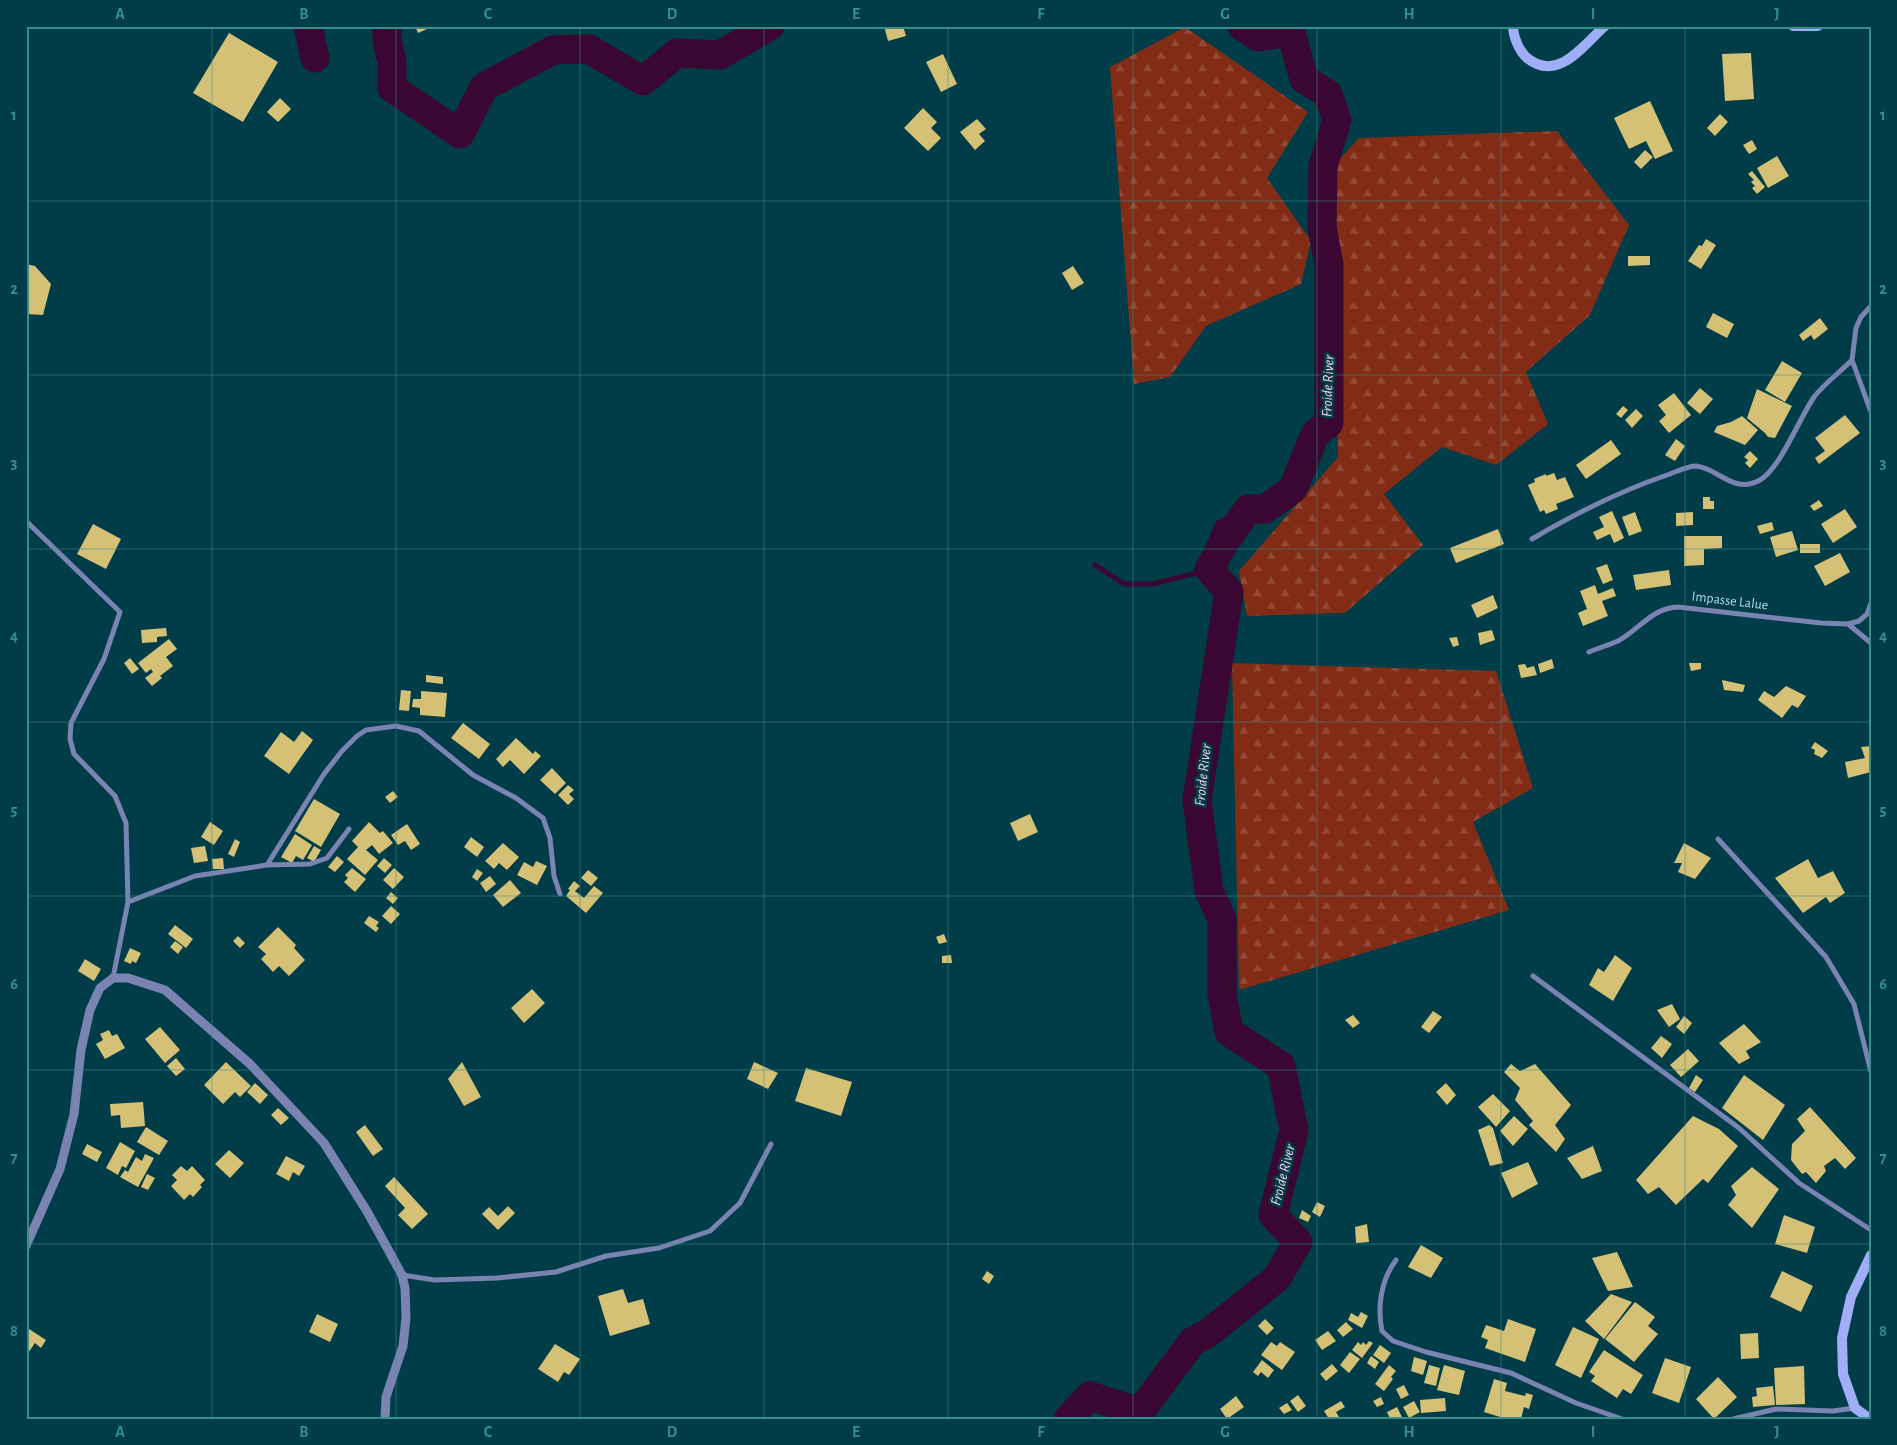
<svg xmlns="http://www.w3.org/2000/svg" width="1897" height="1445" viewBox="0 0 1897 1445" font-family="'Alegreya Sans',sans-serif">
<defs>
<pattern id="forest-firs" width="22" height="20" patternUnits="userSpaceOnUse" patternTransform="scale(1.25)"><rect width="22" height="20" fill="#832c15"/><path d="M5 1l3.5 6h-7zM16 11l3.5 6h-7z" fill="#924a37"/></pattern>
</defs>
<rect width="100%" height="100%" fill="#003d49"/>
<path fill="url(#forest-firs)" d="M1185,27L1308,112L1267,178L1311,241L1301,284L1206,326L1170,377L1134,384L1110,67Z
M1557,131L1629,225L1590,315L1526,372L1548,424L1496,465L1442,447L1384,494L1423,545L1345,613L1247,616L1239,571L1338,457L1336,163L1359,138Z
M1232,663L1496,671L1533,788L1473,822L1509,910L1239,990Z"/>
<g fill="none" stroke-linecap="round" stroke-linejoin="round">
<path stroke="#390731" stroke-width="5" d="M1095,565L1124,584H1153L1197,573L1218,523L1248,509"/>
<path stroke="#390731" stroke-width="29" d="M308,26L315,58
M387,26V40L392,62V88L460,134L484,87L553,50L589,49L643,81L677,53L720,55L770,26
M1242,26L1258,37L1291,32
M1068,1419L1090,1396L1131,1409H1142L1193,1341L1207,1334L1277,1278L1298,1242L1273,1215L1294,1130L1281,1066L1229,1032L1222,994V919L1209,891L1197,800L1229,592L1209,569L1224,543L1248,509H1265L1293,489L1315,434L1329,423V265L1322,227L1323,166L1337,120L1328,94L1304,79L1289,26"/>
</g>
<path fill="#d5c175" d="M415,26H434L418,33Z
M884,26H903L906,36L888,41Z
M229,33L278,62L243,122L193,93Z
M1751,53L1754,99L1725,101L1722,54Z
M943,54L957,84L941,92L926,62Z
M280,98L291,109L278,122L267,112Z
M1650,101L1673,151L1655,159L1646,141L1629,149L1614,118Z
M923,108L937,122L931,128L941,138L928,151L904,128Z
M1720,114L1728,122L1715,136L1707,128Z
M977,119L986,129L979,134L985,141L975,150L960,132Z
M1752,140L1757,149L1749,154L1743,145Z
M1645,150L1653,157L1641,169L1634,162Z
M1777,156L1789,176L1768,188L1757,168Z
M1752,171L1765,187L1757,194L1752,188L1755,186L1751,182L1754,180L1748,174Z
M1706,239L1716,245L1701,269L1688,261L1699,245L1702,246Z
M1628,256H1650V265L1628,266Z
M26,264L35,266L51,284L43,315L26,314Z
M1073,266L1084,283L1072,290L1062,273Z
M1713,313L1734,324L1727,338L1706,327Z
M1820,318L1828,329L1814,340L1811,335L1803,341L1799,335Z
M1782,361L1802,373L1785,402L1765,390Z
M1700,388L1713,399L1700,414L1687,403Z
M1757,389L1792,406L1775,438L1768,437L1765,433L1747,418Z
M1674,393L1691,415L1669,433L1659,421L1666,415L1658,405Z
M1623,406L1628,410L1621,418L1616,414Z
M1636,409L1643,416L1632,428L1625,420Z
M1845,415L1860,433L1819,464L1815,458L1825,451L1815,438Z
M1742,416L1758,430L1745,445L1714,432L1717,426L1731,422Z
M1676,439L1685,446L1675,461L1665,455Z
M1611,440L1621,454L1586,479L1576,465Z
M1750,451L1758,459L1750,468L1745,463L1748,460L1744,457Z
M1554,473L1557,480L1565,477L1574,497L1556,504L1558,509L1546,514L1544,510L1540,512L1528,485L1535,482L1534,479L1546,474V476Z
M1703,497H1710V501H1714V509H1703Z
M1819,500L1823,506L1814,511L1810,506Z
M1845,509L1857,527L1833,543L1821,524Z
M1612,511L1624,538L1614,543L1610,534L1597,540L1593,532L1604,527L1599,517Z
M1635,512L1642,531L1629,536L1622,517Z
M1693,512V525L1676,526V513Z
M1772,522L1774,530L1760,534L1757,526Z
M93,524L121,539L106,569L77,554Z
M1498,529L1504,544L1456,563L1450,548Z
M1792,531L1798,550L1776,557L1770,537Z
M1684,536H1722V548L1704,549V565L1684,566Z
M1800,544H1820V553H1800Z
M1840,553L1850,572L1825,586L1814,566Z
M1607,564L1613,580L1603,584L1596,568Z
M1669,570L1671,585L1636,590L1633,575Z
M1595,585L1598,594L1613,588L1616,596L1602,601L1608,616L1583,626L1578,613L1587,609L1580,591Z
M1493,595L1498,608L1477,618L1471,605Z
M166,628L167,636L157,637V642L142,643L141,630Z
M1492,630L1495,640L1480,645L1478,633Z
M1457,637L1459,645L1453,647L1449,638Z
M169,639L177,649L166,657L173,666L160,676L162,678L152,686L145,678L153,672L151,669L146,673L138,663Z
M130,658L139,669L132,674L124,663Z
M1552,659L1554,668L1540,673L1538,664Z
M1689,663H1701V669L1691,671Z
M1525,664L1527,668L1534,666L1537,675L1521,678L1518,665Z
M426,675L443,677V684L426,682Z
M1722,680L1745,685L1743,692L1724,690Z
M1786,686L1806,696L1798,708L1792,705L1782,718L1758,700L1764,691L1774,697Z
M401,690L411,691L409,711L399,710Z
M421,691L447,693L445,717L420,715V708L412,707L413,699H421Z
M463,723L490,744L479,759L451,738Z
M302,731L313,740L289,774L264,756L281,732L294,742Z
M516,738L533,754L535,751L541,756L524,774L510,760L503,767L496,759Z
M1815,742L1828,751L1822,758L1814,754L1815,750L1811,748Z
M1871,746V772L1848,778L1845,762L1865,758L1861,747Z
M552,768L566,783L555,794L540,780Z
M568,785L574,790L569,794L574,799L568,805L558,795Z
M393,791L398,797L390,803L385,797Z
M314,799L340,814L321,847L295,831Z
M1030,814L1038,832L1018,841L1010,823Z
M210,822L223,831L214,845L201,837Z
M369,822L380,833L383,831L393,843L379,854L372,845L366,850L378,860L365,875L347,859L358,847L352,841Z
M407,824L420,844L411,850L405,841L398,845L391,835Z
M295,834L312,845L303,860L296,856L292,863L281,857Z
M471,837L484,847L477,857L464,847Z
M235,839L240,842L234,857L228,854Z
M503,843L519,857L507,870L499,863L494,869L485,861Z
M1684,843L1711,858L1695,879L1678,872L1682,863H1674Z
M205,846L208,861L194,863L191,848Z
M314,846L321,850L314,862L307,858Z
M337,856L344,862L335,872L328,867Z
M223,858L224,869H213L212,859Z
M384,858L392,865L385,873L377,866Z
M1808,859L1818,878L1833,871L1845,893L1830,903L1826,897L1803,913L1775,878Z
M536,861L547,866L537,885L517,875L524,862L533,867Z
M352,868L366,879L355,892L344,882L348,878L345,875Z
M394,868L404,877L393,889L383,880Z
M477,869L483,873L477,881L472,877Z
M588,870L598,878L591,886L581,878Z
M490,876L496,884L486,892L480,883Z
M510,880L521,893L503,907L493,895Z
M574,881L580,886L575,891L584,898L594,886L603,893L586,913L566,896L570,890L568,889Z
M391,892L398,898L393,904L386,898Z
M391,906L400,914L391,924L382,916Z
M369,916L379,922L376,926L379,928L376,932L364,923Z
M175,925L193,939L186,948L168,934Z
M278,927L296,945L294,948L305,960L289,976L279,966L273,972L261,959L266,954L258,947Z
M944,934L947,942L939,944L936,937Z
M238,936L245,943L240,948L233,941Z
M175,941L183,947L178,954L170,947Z
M130,948L141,953L136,963L132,961L131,964L124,961Z
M951,955L952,963H942V956Z
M1615,955L1632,968L1613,1001L1589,985L1598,968L1604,972Z
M85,959L101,969L94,981L78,971Z
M532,989L545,1003L524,1023L511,1008Z
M1672,1004L1680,1019L1669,1027L1657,1010Z
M1433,1011L1442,1017L1429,1033L1421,1027Z
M1353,1015L1360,1023L1353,1028L1345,1020Z
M1684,1016L1692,1023L1684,1034L1676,1027Z
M1744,1024L1761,1042L1746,1051L1750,1058L1739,1064L1719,1043Z
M160,1027L180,1050L165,1063L145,1039Z
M109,1030L112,1036L117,1034L125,1048L105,1059L96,1044L103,1040L100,1034Z
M1661,1036L1672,1044L1662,1058L1651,1048Z
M1688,1049L1699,1061L1681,1077L1670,1065Z
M176,1058L185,1069L176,1076L167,1066Z
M226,1062L251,1086L240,1097L235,1092L223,1104L204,1085Z
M462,1062L481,1097L464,1106L448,1079Z
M754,1062L778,1073L768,1089L747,1079Z
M1511,1064L1520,1071L1535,1064L1571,1105L1555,1125L1565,1139L1556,1152L1529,1125L1533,1121L1515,1100L1520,1088L1504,1072Z
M806,1068L852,1082L841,1116L795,1101Z
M1696,1075L1703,1080L1695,1092L1689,1088Z
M1744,1075L1785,1105L1763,1140L1722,1108Z
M255,1083L268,1095L260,1104L247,1092Z
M1446,1083L1456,1095L1447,1105L1436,1092Z
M1493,1094L1510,1111L1496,1127L1478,1107Z
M143,1102L145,1126L121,1128L120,1115L111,1116L110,1104Z
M1810,1107L1856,1158L1845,1169L1835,1158L1824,1166L1826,1171L1816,1183L1806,1172L1802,1174L1791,1160L1792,1144L1805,1131L1797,1119Z
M278,1108L289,1118L281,1125L271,1115Z
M1514,1116L1528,1129L1513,1146L1500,1131Z
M1693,1116L1719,1129L1738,1146L1708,1183L1703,1179L1676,1205L1659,1187L1648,1194L1636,1180Z
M365,1125L383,1149L373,1156L356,1132Z
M1489,1125L1493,1128L1503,1163L1490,1166L1478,1130Z
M146,1127L168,1141L159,1155L137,1142Z
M120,1142L135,1151L126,1168L122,1166L118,1175L106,1168Z
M87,1144L102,1152L97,1162L82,1154Z
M1593,1146L1602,1171L1582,1179L1567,1158Z
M229,1150L244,1163L230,1178L215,1164Z
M145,1154L154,1158L138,1187L120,1177L125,1170L128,1172L136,1157L142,1161Z
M286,1156L305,1166L299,1176L293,1172L289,1181L276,1174Z
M1528,1162L1538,1184L1512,1198L1501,1173Z
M181,1166L187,1171L192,1166L205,1180L200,1185L202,1187L193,1197L190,1194L184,1200L171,1186L177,1180L172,1175Z
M1752,1167L1779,1189L1752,1228L1728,1205L1736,1195L1731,1186Z
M147,1174L155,1178L148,1190L141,1187Z
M394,1177L428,1214L412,1229L398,1215L405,1208L385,1186Z
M1317,1202L1325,1206L1320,1217L1312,1212Z
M508,1206L515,1213L498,1230L482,1214L489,1207L498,1216Z
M1302,1210L1311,1216L1308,1222L1299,1218Z
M1784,1215L1815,1227L1807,1253L1775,1244Z
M1367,1224L1369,1242L1356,1243L1355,1227Z
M1421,1245L1443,1258L1431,1278L1408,1267Z
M1617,1252L1633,1287L1608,1291L1592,1258Z
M987,1271L994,1276L989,1284L982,1279Z
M1782,1271L1813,1286L1801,1312L1770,1297Z
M623,1289L628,1303L643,1299L650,1324L610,1336L598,1296Z
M1611,1294L1632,1302L1604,1339L1585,1321Z
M1635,1302L1655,1317L1648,1326L1658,1334L1634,1362L1605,1339Z
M1361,1312L1368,1316L1362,1328L1348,1320L1351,1313L1358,1317Z
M317,1314L338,1324L330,1342L309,1332Z
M1265,1319L1274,1328L1267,1335L1258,1326Z
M1508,1319L1536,1329L1525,1362L1485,1348L1488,1340L1481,1337L1486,1325L1504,1331Z
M1346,1322L1353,1329L1343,1337L1337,1330Z
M26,1327L46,1340L41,1348L35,1343L26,1356Z
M1573,1327L1599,1339L1581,1378L1555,1365Z
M1328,1331L1336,1341L1322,1350L1315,1340Z
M1758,1333L1759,1358L1741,1359L1740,1334Z
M1369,1341L1373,1343L1362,1358L1352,1350L1358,1342L1361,1345L1363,1342L1366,1345Z
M1271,1342L1277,1346L1280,1342L1295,1352L1282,1370L1261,1355Z
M555,1344L580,1359L569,1375L564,1372L558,1382L538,1369Z
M1380,1345L1391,1353L1384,1363L1373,1355Z
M1604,1350L1643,1375L1631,1394L1623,1389L1617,1398L1591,1381L1595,1376L1589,1372Z
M1350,1352L1360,1359L1349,1373L1340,1365Z
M1371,1356L1379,1362L1375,1369L1367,1363Z
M1414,1357L1427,1361L1423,1375L1411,1371Z
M1665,1358L1691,1367L1679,1403L1652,1393Z
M1262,1360L1274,1370L1268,1378L1261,1372L1258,1376L1253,1372Z
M1332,1364L1338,1371L1326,1381L1320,1374Z
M1389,1365L1396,1371L1391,1377L1393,1379L1384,1391L1375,1384Z
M1429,1365L1440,1368L1436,1386L1424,1383Z
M1444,1365L1465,1371L1459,1395L1437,1390Z
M1804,1366L1805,1404L1776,1405L1774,1368Z
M1718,1377L1737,1397L1714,1419L1696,1399Z
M1494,1379L1507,1383L1505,1391L1525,1396L1526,1393L1533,1395L1529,1409L1524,1407L1521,1419H1507L1484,1412Z
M1404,1385L1409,1395L1401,1399L1396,1389Z
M1773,1386L1775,1405L1753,1407L1752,1397L1757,1396L1756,1388Z
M1298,1395L1306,1406L1298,1412L1290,1401Z
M1236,1396L1244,1407L1227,1419L1220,1409Z
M1381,1397L1384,1404L1377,1407L1373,1401Z
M1445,1398L1446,1411L1421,1413L1420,1400Z
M1341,1401L1345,1407L1336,1412L1339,1417L1329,1419L1324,1411Z
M1414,1401L1420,1412L1409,1418L1403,1407Z
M1287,1403L1292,1410L1284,1414L1279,1408Z
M1397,1407L1402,1417L1390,1419L1387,1412Z"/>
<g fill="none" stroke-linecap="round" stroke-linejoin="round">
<path stroke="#7a83b1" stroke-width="5" d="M1871,306L1861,317L1856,328L1852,360L1871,412
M26,521L120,612L104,659L71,723L70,739L74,754L115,796L126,823L128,902L113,978
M1532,539C1576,513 1622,490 1670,474C1678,471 1688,466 1696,466C1718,468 1734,495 1760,480C1781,467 1799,419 1814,397C1824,384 1840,372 1852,360
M1848,624L1871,643
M1589,652C1598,648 1609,645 1618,641C1640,629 1652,608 1678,607L1821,623L1848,624L1859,621L1867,614L1871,603
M1718,839L1826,957L1854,1004L1871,1072
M267,865L310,864L327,858L349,829
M128,902L195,876L267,865L324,774L342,751L357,736L366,730L396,726L419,731L473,775L516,798L543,818L550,838L554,876L560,894
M1533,976L1739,1128L1799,1183L1871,1230
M1396,1260C1381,1280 1377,1307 1382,1331L1393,1341L1426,1352L1511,1373L1576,1403L1622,1419
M402,1275L435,1280L497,1278L556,1272L606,1256L659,1248L710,1231L740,1203L771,1144
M1733,1419L1776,1409L1833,1411L1855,1408"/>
<path stroke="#7a83b1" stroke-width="9" d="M26,1246L60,1169L74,1114L81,1050L90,1010L100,988L113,978H128L165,990L250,1064L324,1143L368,1213L402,1275L405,1288L406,1318L403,1346L386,1397L385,1419"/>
<path stroke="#a0aef7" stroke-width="10" d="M1513,26C1513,36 1519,51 1527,58C1558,83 1583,45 1605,26
M1793,26H1818
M1870,1419L1855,1408L1843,1374L1842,1338L1851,1297L1871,1255"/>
</g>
<path fill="none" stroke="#378f8c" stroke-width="1" stroke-opacity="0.55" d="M212,26V1419M396,26V1419M580,26V1419M764,26V1419M948,26V1419M1133,26V1419M1317,26V1419M1501,26V1419M1685,26V1419M26,201H1871M26,375H1871M26,549H1871M26,722H1871M26,896H1871M26,1070H1871M26,1244H1871"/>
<g text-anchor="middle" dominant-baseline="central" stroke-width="5" stroke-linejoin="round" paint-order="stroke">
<g font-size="14" fill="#aedbe7" stroke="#003d49">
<text transform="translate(1730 601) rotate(7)">Impasse Lalue</text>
</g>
<g font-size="15" font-style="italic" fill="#fbc9ef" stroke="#003d49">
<text transform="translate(1328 386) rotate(-88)">Froide River</text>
<text transform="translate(1203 775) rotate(-84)">Froide River</text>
<text transform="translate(1283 1175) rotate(-76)">Froide River</text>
</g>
</g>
<rect width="1897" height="1445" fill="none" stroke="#003d49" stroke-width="55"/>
<rect x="28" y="28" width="1842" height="1390" fill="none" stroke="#378f8c" stroke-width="2"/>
<g font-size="16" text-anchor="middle" font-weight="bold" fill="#378f8c">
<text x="120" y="19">A</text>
<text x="304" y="19">B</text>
<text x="488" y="19">C</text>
<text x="672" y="19">D</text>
<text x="856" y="19">E</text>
<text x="1041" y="19">F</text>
<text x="1225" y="19">G</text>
<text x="1409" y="19">H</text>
<text x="1593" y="19">I</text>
<text x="1777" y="19">J</text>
<text x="14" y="120">1</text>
<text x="1883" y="120">1</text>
<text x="14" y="294">2</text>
<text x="1883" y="294">2</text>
<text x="14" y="468">3</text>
<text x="1883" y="468">3</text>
<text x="14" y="641">4</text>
<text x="1883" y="641">4</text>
<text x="14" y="815">5</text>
<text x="1883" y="815">5</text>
<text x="14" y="989">6</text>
<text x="1883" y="989">6</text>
<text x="14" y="1163">7</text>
<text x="1883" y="1163">7</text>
<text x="14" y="1336">8</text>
<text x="1883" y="1336">8</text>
<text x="120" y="1437">A</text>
<text x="304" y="1437">B</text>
<text x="488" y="1437">C</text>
<text x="672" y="1437">D</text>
<text x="856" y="1437">E</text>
<text x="1041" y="1437">F</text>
<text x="1225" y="1437">G</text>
<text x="1409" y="1437">H</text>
<text x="1593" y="1437">I</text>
<text x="1777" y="1437">J</text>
</g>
</svg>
